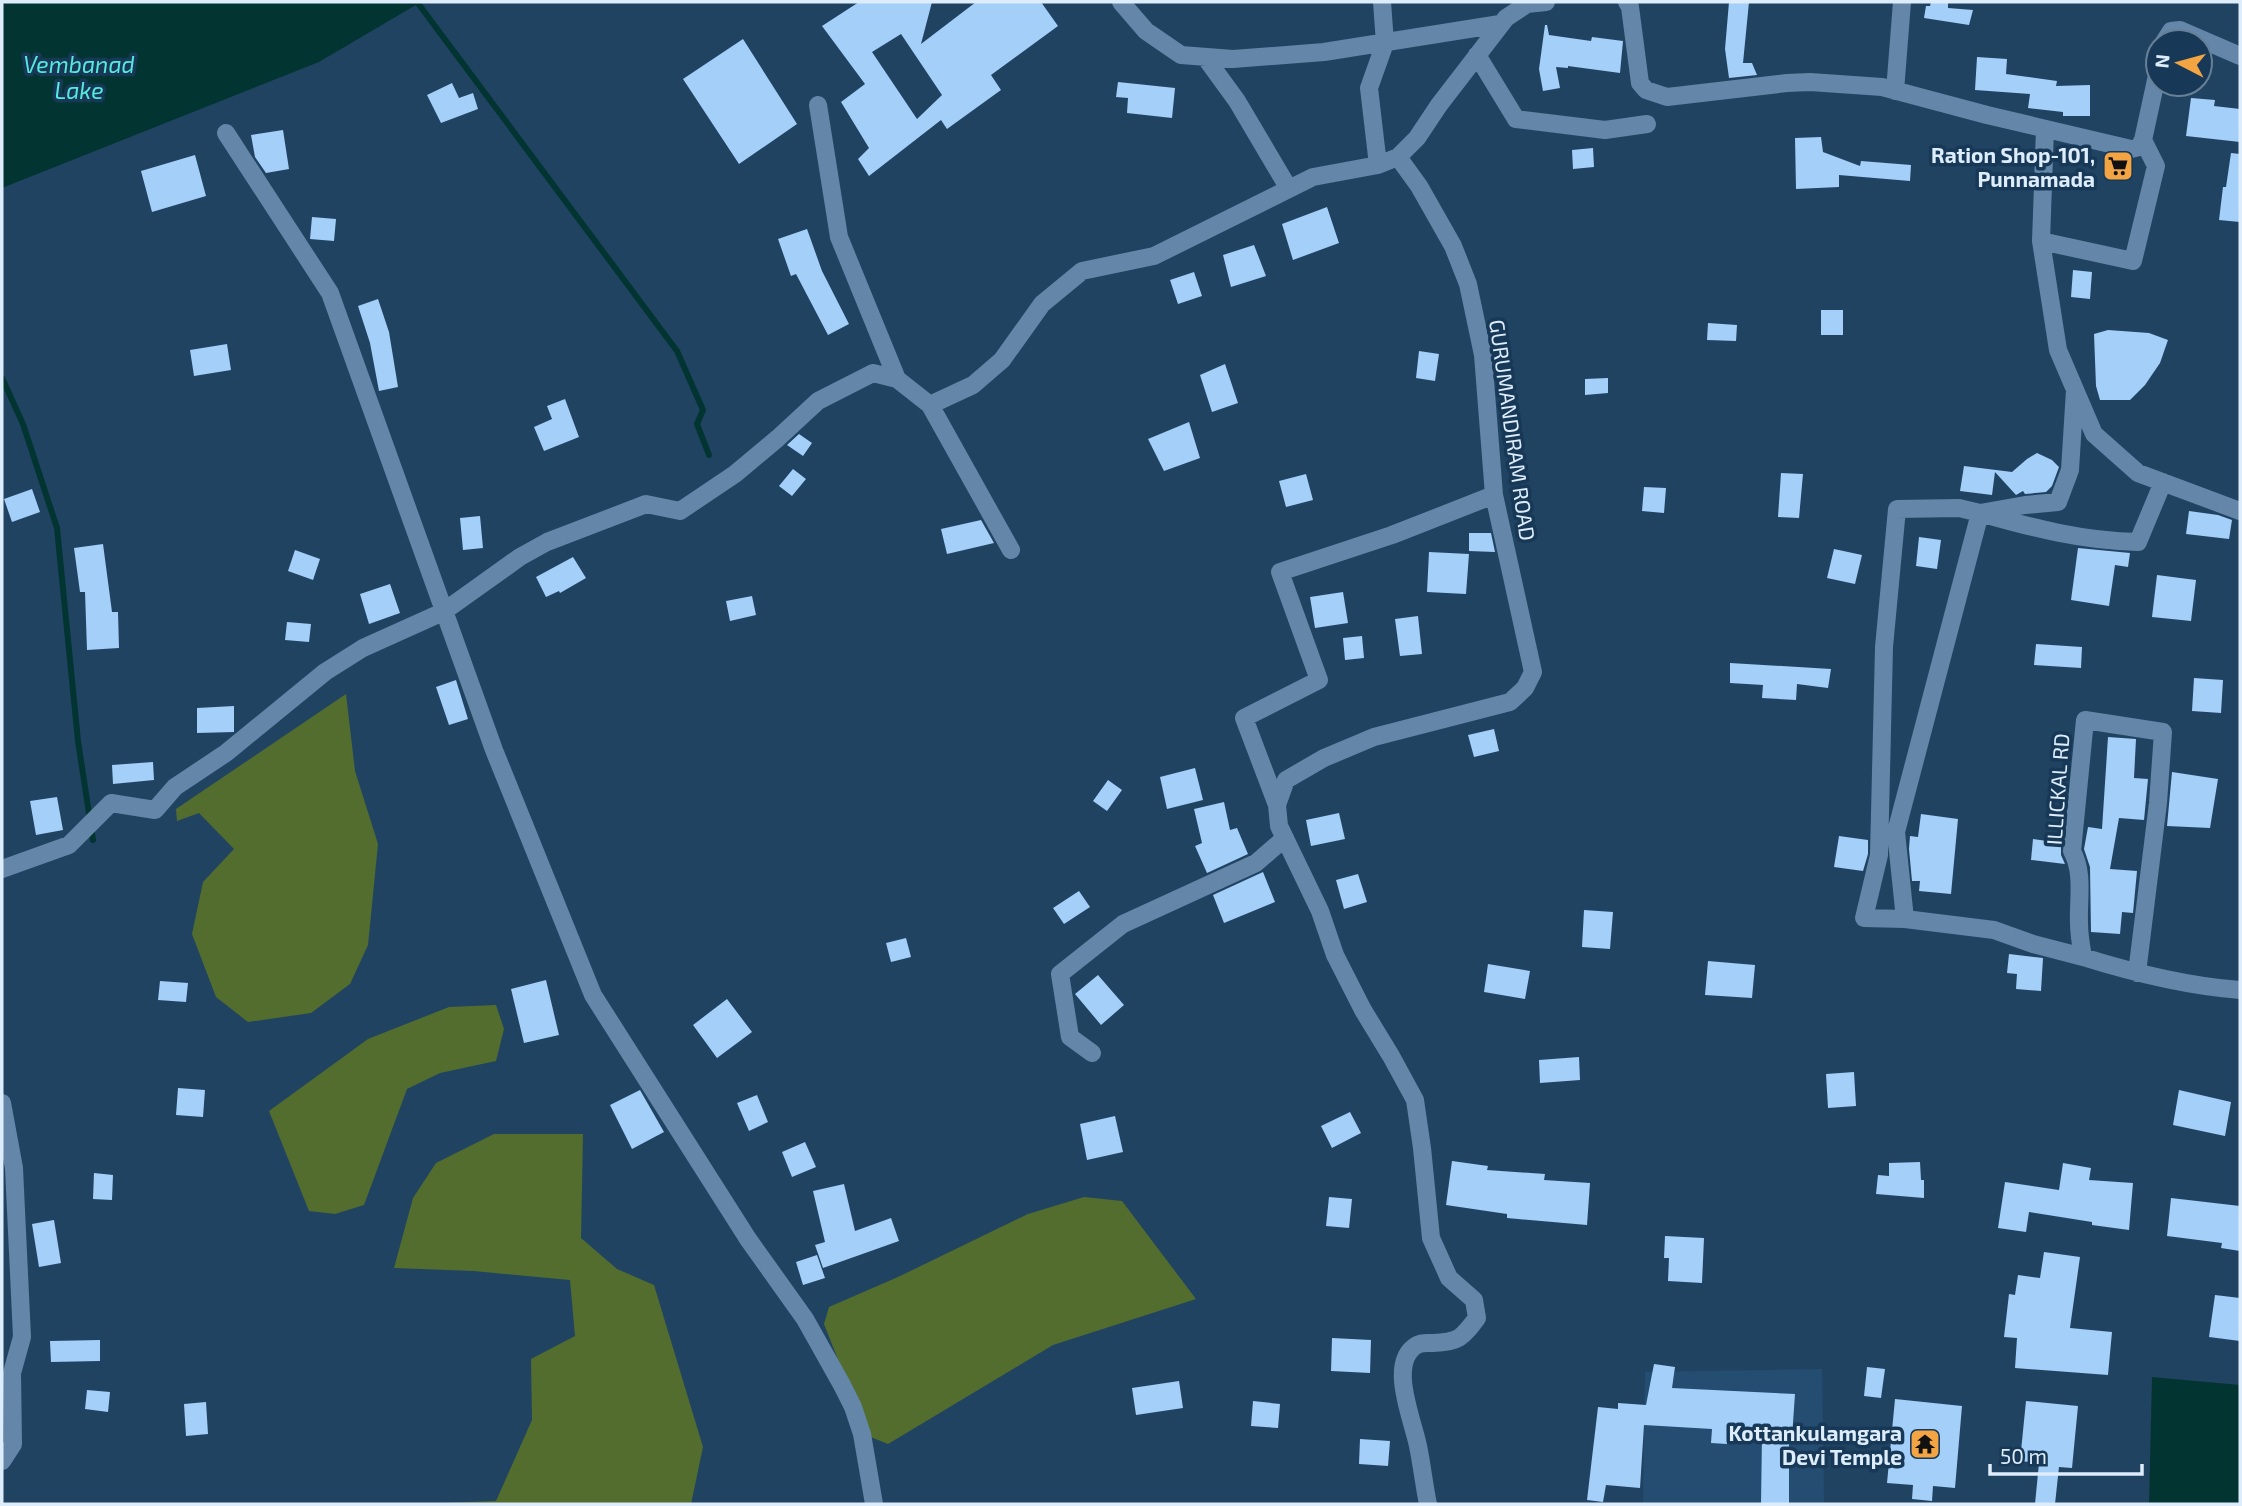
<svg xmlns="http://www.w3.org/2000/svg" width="2242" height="1506" viewBox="0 0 2242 1506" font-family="'Exo 2',sans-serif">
<rect width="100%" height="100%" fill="#214362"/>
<path fill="#254d71" d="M1822,1369L1824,1504H1643L1645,1372Z"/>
<path fill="#536d2e" d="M346,694L355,771L378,844L368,945L350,984L311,1013L248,1022L216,997L192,934L203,882L234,849L199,813L177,821L176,809Z
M496,1005L504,1029L496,1061L440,1073L407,1089L364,1205L335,1214L309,1211L269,1111L368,1039L449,1007Z
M494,1134H583L581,1238L617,1269L654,1285L703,1447L691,1504H414L496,1501L532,1420L531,1359L575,1336L570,1280L474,1271L394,1268L413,1198L436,1163Z
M1084,1197L1122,1201L1196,1299L1053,1345L888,1444L868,1436L824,1324L829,1307L898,1277L1028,1214Z"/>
<path fill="#023532" d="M2,2H421L319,62L2,188Z
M2152,1377L2240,1385V1504H2149Z"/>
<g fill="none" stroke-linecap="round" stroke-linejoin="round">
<path stroke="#023532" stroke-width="6" d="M417,2L677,351L703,410L697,424L709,455
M2,378L23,424L57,528L78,741L93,840"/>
</g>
<path fill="#a3cff9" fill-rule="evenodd" d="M859,2H932L921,44L976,2H1041L1058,26L991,75L1001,90L947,129L941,120L869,176L858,159L869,148L841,102L865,84L822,26ZM901,34L942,95L917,119L872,52Z
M1729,2H1749L1743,63H1752L1757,75L1729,78L1725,49Z
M1931,2H1948V8L1973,10L1969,25L1924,18L1926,6H1930Z
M1545,25H1547L1549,35L1591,41L1592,37L1623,41L1620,73L1568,66V68L1556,67L1560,88L1543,91L1539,69Z
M743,39L797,124L739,164L683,79Z
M1977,57L2007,59L2006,74L2057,81L2056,86L2090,85V116H2063V112L2028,108L2030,94L1975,90Z
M1118,82L1175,88L1172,118L1127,113L1128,98L1116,97Z
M452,83L459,98L473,93L478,109L441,123L427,95Z
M2191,98L2215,100L2214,106L2240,109V142L2186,136Z
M283,130L289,169L266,173L255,157L251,135Z
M1821,137L1823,152L1860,166L1861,161L1911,165L1910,181L1839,175V187L1796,189L1795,138Z
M1593,148L1594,167L1573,169L1572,150Z
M2231,153L2240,154V222L2219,220L2223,187H2226Z
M195,155L206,196L152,212L141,171Z
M1327,207L1339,243L1293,260L1282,224Z
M312,217L336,219L334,241L310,239Z
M807,229L822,271L849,324L828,335L796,274L791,276L778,239Z
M1254,245L1266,276L1231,287L1223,255Z
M2073,270L2092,272L2090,299L2071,297Z
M1194,272L1202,296L1178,304L1170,280Z
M378,299L389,332L398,387L379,391L370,343L358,306Z
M1821,310H1843V335H1821Z
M1708,323L1737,325L1736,341L1707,340Z
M2108,330L2149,333L2168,340L2160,363L2145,385L2130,400H2100L2096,386L2094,334Z
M227,344L231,370L194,376L190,350Z
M1419,351L1439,354L1435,381L1416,378Z
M1225,364L1238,403L1212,412L1200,375Z
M1608,378V393L1585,395V379Z
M565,399L579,437L544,451L534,427L552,419L547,406Z
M1189,422L1200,458L1164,471L1148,439Z
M799,434L812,443L803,456L787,445Z
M2037,453L2052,460L2059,467L2052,486L2046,492L2025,494L2023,491L2016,495L1995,472L1992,495L1960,491L1964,466L2012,472L2027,459Z
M793,469L806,479L792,496L779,486Z
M1781,473L1803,474L1799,518L1778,517Z
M1306,474L1313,500L1286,507L1279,481Z
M1644,487L1666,488L1664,513L1642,511Z
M32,489L40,512L12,522L4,499Z
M2189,511L2218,515L2232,520L2229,539L2186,534Z
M480,516L483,548L463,550L460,518Z
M981,520L994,543L947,554L941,529Z
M1469,533H1491L1495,552L1469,551Z
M1919,537L1941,540L1937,569L1916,566Z
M103,544L112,612H118L119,648L87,650L85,592H80L74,548Z
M2078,548L2130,553L2128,567L2115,565L2109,606L2071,600Z
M1834,549L1862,555L1855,584L1827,578Z
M295,550L320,559L313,580L288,571Z
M1429,552L1469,554L1466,594L1427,592Z
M573,557L586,578L560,593L559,591L546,597L536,577Z
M2157,575L2196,580L2191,621L2152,617Z
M390,584L400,613L369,624L360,594Z
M1343,592L1348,623L1315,628L1310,597Z
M752,596L756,615L730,621L726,601Z
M1418,616L1422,654L1400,656L1395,619Z
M287,622L311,624L309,642L285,640Z
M1362,636L1364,658L1345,660L1343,638Z
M2036,644L2082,647L2081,668L2034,665Z
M1730,663L1831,669L1828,688L1797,684L1796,700L1762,698L1763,685L1730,683Z
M2194,678L2223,680L2221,713L2192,711Z
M456,680L468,719L449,725L436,687Z
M234,706V732L197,733V708Z
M1494,729L1499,751L1474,757L1468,735Z
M2108,737L2136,739L2134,778L2148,779L2144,820L2119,818L2110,869L2137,871L2133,913L2122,912L2120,934L2091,932L2090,867L2084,849L2088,827L2102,829Z
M153,762L154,780L113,784L112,765Z
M1195,768L1203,800L1167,809L1160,777Z
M2172,772L2218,779L2210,828L2167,826Z
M1108,780L1122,790L1107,811L1093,801Z
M57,797L63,830L36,835L30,801Z
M1224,802L1230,830L1237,828L1248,854L1207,873L1195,846L1202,843L1194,809Z
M1339,813L1345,839L1311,846L1306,820Z
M1921,814L1958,819L1951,894L1919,891L1920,881H1912L1909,849L1910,836L1918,837Z
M1839,836L1868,840V854L1863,871L1834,867Z
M2033,839L2061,843V855L2065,864L2031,860Z
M1263,872L1275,902L1224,923L1213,895Z
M1358,874L1367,902L1344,909L1336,880Z
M1079,891L1090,907L1064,924L1053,908Z
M1584,910L1613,912L1610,949L1582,947Z
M906,938L911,957L891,962L886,943Z
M2009,954L2043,958L2041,991L2016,989L2017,974L2007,973Z
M1708,961L1755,965L1752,998L1705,995Z
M1488,964L1530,971L1525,999L1484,992Z
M1098,975L1124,1005L1101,1025L1075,994Z
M546,980L559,1035L524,1043L511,989Z
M160,981L188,983L186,1002L158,1000Z
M727,999L752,1032L717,1058L693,1025Z
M1579,1057L1580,1080L1540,1083L1539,1060Z
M1854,1072L1856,1106L1828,1108L1826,1074Z
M178,1088L205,1090L203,1117L176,1115Z
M640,1090L664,1132L632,1149L610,1105Z
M2179,1090L2231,1102L2225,1136L2173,1125Z
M757,1095L768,1122L749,1131L737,1103Z
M1350,1112L1361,1133L1332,1148L1321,1126Z
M1115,1116L1123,1152L1087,1160L1080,1124Z
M805,1142L816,1167L792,1177L782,1152Z
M1452,1161L1488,1166L1487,1170L1545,1174L1544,1180L1590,1183L1587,1225L1507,1218V1214L1446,1205Z
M1920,1162L1921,1180H1924V1198L1876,1194L1878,1175L1889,1176V1163Z
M2063,1163L2091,1168L2089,1180L2133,1183L2129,1230L2092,1225V1222L2029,1212L2026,1232L1998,1228L2005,1182L2059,1190Z
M94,1173L113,1175L112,1200L93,1199Z
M844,1184L855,1231L891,1218L899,1241L823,1268L815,1245L825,1242L813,1191Z
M1329,1197L1352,1199L1349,1228L1326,1226Z
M2171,1198L2240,1206V1251L2221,1248L2222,1243L2167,1236Z
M54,1220L61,1263L39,1267L32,1224Z
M1665,1236L1704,1238L1702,1283L1668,1281L1669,1258H1664Z
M2044,1252L2080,1257L2070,1328L2112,1332L2108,1375L2015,1368L2017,1338L2004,1337L2009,1294L2015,1295L2018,1275L2040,1278Z
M817,1255L825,1278L803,1285L796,1262Z
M2215,1295L2240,1298V1341L2209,1337Z
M1332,1338L1371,1340L1370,1373L1331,1371Z
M100,1340V1361L51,1362L50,1341Z
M1654,1364L1675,1367L1672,1388L1795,1394L1792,1437H1789V1504H1761L1762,1435L1728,1433L1727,1444L1711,1443L1712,1429L1644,1425L1640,1488L1606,1485L1603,1502L1587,1500L1598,1407L1618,1409V1403L1646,1405Z
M1867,1367L1885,1369L1881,1398L1864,1396Z
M1179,1381L1183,1408L1136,1415L1132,1388Z
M87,1390L110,1392L108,1412L85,1409Z
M1895,1399L1962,1406L1955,1488L1933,1486L1932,1501L1912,1499L1913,1485L1887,1483Z
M1253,1401L1280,1404L1278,1428L1251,1426Z
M2026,1401L2078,1406L2072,1468L2059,1467L2055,1504H2035L2039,1463L2020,1461Z
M206,1402L208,1434L186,1436L184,1404Z
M1360,1439L1390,1441L1388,1466L1359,1464Z"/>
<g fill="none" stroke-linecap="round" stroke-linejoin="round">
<path stroke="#6386a9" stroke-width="18" d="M1121,2L1146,31L1181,55L1233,59L1324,52L1500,24
M1627,2L1630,7L1640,83L1646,90L1667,97L1787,83L1810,82L1882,87L1987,115L2131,149L2139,147L2143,140L2158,71
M2164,42L2171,31L2180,30L2240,56
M1477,55L1516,119L1605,130L1647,124
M1205,57L1237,101L1289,189
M1895,91L1902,2
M818,105L839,237L897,379
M2045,129L2041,241L2058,350L2094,434L2138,473L2240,511
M226,133L330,293L494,750L593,995L748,1239L805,1319L842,1385L853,1407L862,1434L874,1504
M1398,157L1419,186L1453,246L1468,284L1483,355L1494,495L1533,672L1525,688L1510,702L1374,737L1324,758L1286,780L1277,805L1279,826L1320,911L1335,955L1363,1010L1391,1056L1415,1100L1422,1148L1431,1238L1449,1278L1474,1300L1477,1318C1462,1338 1459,1342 1433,1343C1427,1343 1422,1342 1417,1345C1387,1362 1413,1420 1418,1446C1422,1465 1424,1485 1428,1504
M1378,165L1369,88L1385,43L1382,2
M2041,241L2133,261L2156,166L2143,140
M930,405L1011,550
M1277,805L1244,718L1319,680L1280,572L1392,535L1494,495
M2,869L69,845L111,803L155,810L175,787L226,753L325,672L363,648L443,612L520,557L547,542L646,504L680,511L735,474L778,438L818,401L873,373L897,379L930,405L973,385L1002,360L1042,304L1082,271L1154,256L1313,177L1378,165L1398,157L1417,138L1439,105L1506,18L1527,4L1546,2
M1905,919L1864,918L1879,855L1884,647L1897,509L1959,508L1980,513L2025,505L2058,502L2070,470L2075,390
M2083,957L2033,944L1994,930L1905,919L1896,832L1980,513C2033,528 2083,541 2138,542L2163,482
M2137,973L2158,803L2163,732L2085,720L2072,851C2084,873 2078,899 2079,923C2079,935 2081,946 2083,957C2134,973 2187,986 2240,990
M1092,1053L1070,1037L1060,974L1123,924L1256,863L1285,838
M2,1103L14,1168L22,1337L12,1373L13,1444L2,1461"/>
</g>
<defs>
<g id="supermarket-square" transform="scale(1.575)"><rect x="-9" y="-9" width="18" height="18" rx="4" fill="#f3a443" stroke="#173856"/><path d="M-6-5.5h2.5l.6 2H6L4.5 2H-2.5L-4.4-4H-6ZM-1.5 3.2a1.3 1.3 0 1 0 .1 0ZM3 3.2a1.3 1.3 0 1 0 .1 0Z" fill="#111"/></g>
<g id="temple-square" transform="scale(1.575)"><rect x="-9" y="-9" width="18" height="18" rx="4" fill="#f3a443" stroke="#173856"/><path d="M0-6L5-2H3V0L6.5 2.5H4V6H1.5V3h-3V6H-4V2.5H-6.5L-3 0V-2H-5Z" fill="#111"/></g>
</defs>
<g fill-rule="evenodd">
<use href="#supermarket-square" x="2118" y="166"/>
<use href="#temple-square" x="1925" y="1444"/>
</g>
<g text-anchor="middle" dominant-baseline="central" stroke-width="7" stroke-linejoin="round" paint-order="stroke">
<g font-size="21" font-weight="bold" fill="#deedfc" stroke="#173856" text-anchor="end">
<text x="2095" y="154">Ration Shop-101,<tspan x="2095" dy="24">Punnamada</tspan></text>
<text x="1902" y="1432">Kottankulamgara<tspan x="1902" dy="24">Devi Temple</tspan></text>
</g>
<g font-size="21" fill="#deedfc" stroke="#173856">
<text transform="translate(1513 430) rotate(82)">GURUMANDIRAM ROAD</text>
<text transform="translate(2057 789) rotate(-86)">ILLICKAL RD</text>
</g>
<g font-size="23" font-style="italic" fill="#56e9de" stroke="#173856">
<text x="79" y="64">Vembanad<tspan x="79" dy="26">Lake</tspan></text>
</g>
</g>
<rect width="2242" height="1506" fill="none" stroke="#deedfc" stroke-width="7"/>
<g transform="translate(2179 63) rotate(276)"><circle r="33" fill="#173856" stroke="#678098" stroke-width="2"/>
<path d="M0-5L12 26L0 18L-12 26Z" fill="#f3a443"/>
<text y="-10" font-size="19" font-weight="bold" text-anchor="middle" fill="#deedfc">N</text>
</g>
<path d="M1990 1464v10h152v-10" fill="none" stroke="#deedfc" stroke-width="3.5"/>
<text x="2000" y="1464" font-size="21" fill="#deedfc" stroke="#173856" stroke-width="5" paint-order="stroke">50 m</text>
</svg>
